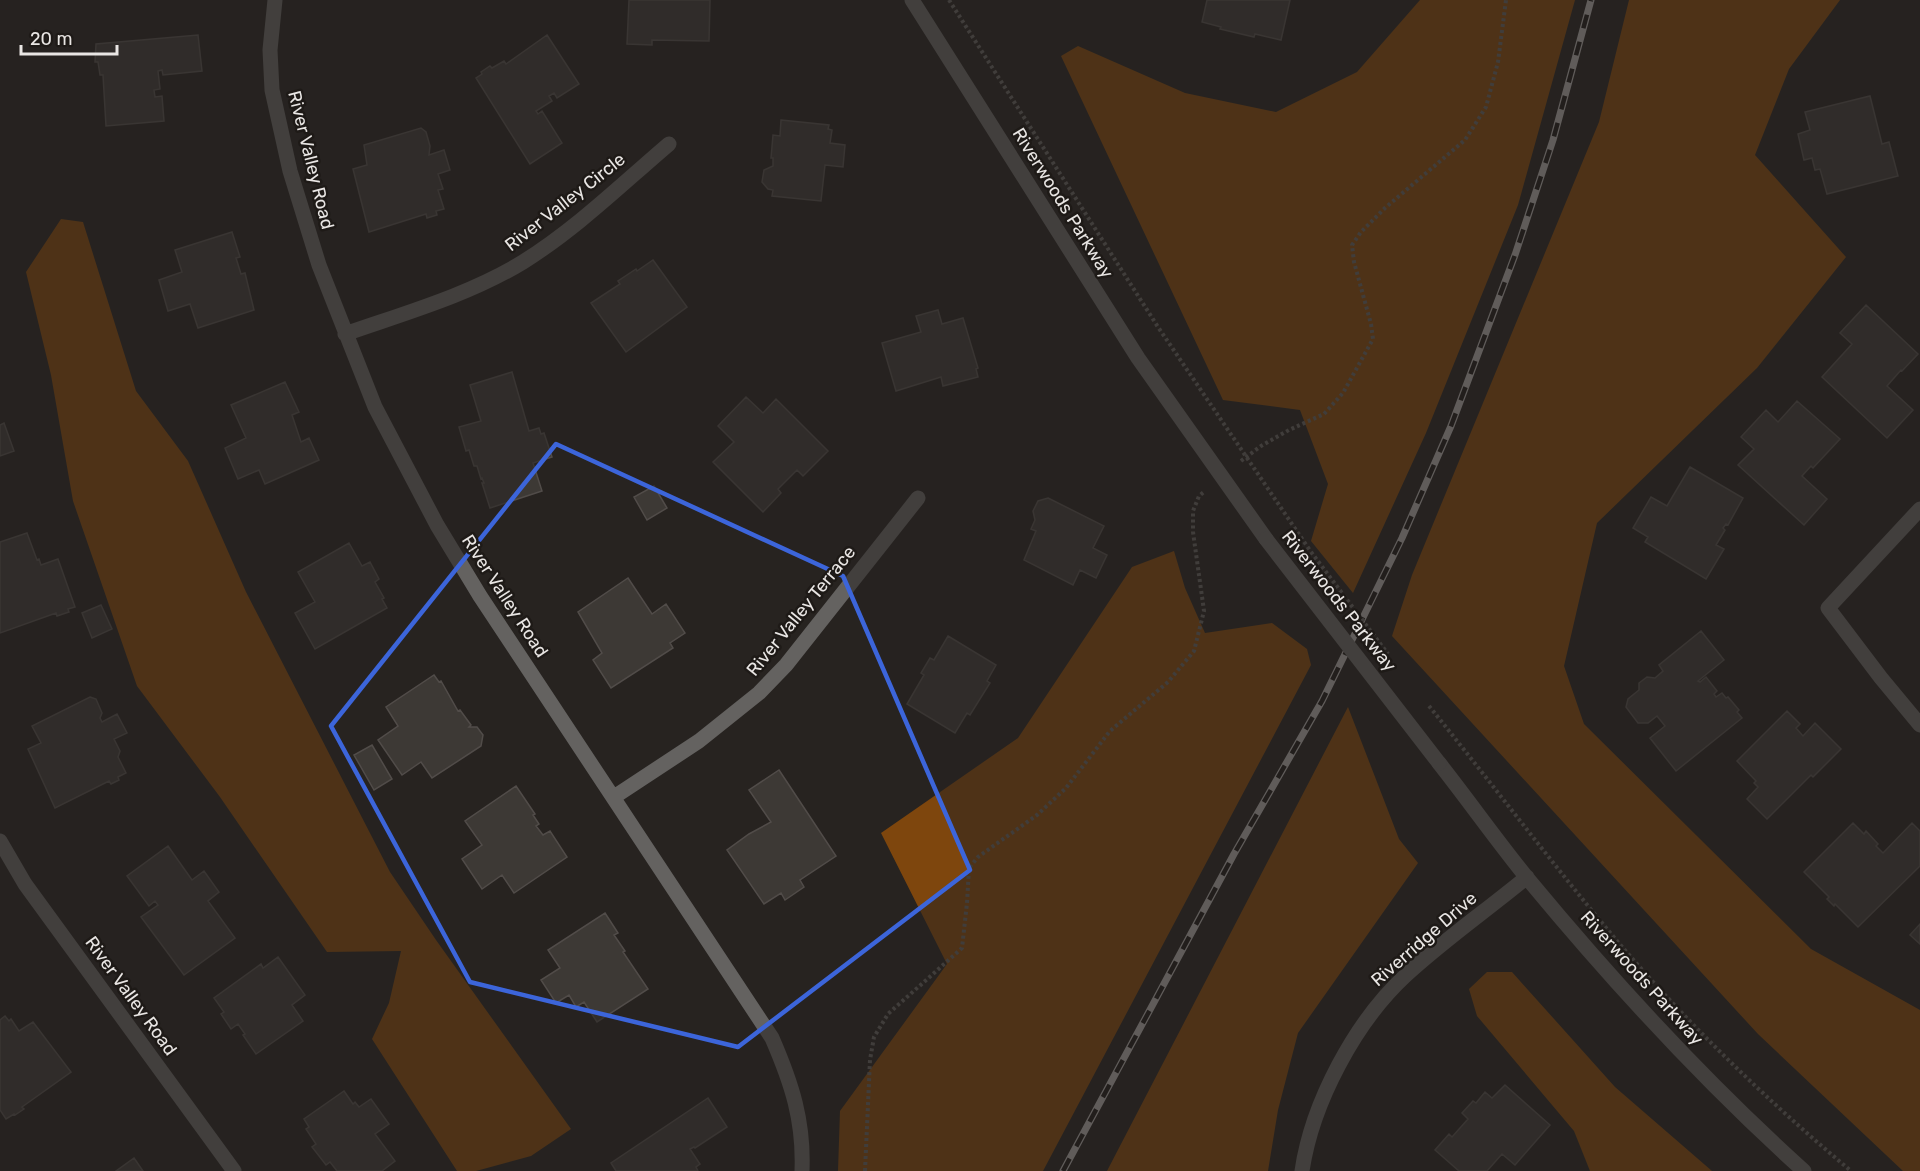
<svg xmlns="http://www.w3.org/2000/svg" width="1920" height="1171" viewBox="0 0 1920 1171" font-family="Rubik,sans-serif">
<rect width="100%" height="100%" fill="#272320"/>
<path fill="#7e460d" d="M1420,0H1575L1518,205L1426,433L1353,593L1311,541L1328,484L1300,410L1223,400L1061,56L1078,46L1185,93L1276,112L1357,72Z
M1629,0H1840L1789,69L1755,155L1846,257L1757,368L1597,523L1564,666L1584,724L1811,949L1920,1010V1171H1903L1758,1034L1392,636L1412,575L1599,122Z
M61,219L83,222L136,391L188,461L246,592L390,872L436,940L571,1129L531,1156L476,1171H457L372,1039L389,1003L401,951L327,952L220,797L137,686L73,501L51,375L26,272Z
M1174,551L1185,588L1205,633L1272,623L1307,649L1311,665L1043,1171H838L840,1111L947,964L881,833L1018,738L1132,567Z
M1348,707L1399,839L1418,863L1298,1033L1278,1110L1268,1171H1107Z
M1487,972H1512L1615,1087L1712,1171H1590L1574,1131L1477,1016L1469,989Z"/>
<path fill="#3d3935" stroke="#514c49" stroke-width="1.5" d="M629,0H710L709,41L652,40V45L627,44Z
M1207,0H1290L1281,40L1255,34L1254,37L1220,29L1221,27L1202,22Z
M198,35L202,71L163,75L162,70L158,71L160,89L154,90L155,97L162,96L164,121L106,126L103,75H100L98,62H95L96,44Z
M547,35L579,84L557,98L554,93L549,96L552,101L536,111L538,114L542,111L562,143L530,164L476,78L482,74L481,72L490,66L492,68L504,61L506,64Z
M1870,96L1882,144L1889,142L1898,176L1827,194L1820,169L1815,170L1812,158L1804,160L1798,134L1810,130L1805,112Z
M781,120L829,125L828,129L832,130L830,143L845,145L843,167L825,165L821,201L772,196L773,190L768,189L762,182L764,170L773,166V158H771L773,135L780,136Z
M421,128L426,132L430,146L429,155L444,150L450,170L438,174L443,189L438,190L444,209L436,211L437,215L427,218L426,214L369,232L353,169L367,165L364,145Z
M232,232L240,257L236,258L241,274L245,273L254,310L198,328L190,304L168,311L159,280L182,272L175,250Z
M653,260L687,307L626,352L591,303L620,284L618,281L636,269L637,271Z
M1866,305L1918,354L1902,371L1901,370L1887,386L1913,410L1887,438L1822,377L1852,344L1840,333Z
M938,310L942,324L963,318L978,368L976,369L978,377L943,386L941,377L896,391L882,343L921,332L916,316Z
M512,372L529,431L539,428L541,434L544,433L552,457L533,463L542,491L490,508L482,483H484L482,478L481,479L477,466H474L469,450L466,451L459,427L481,421L470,385Z
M285,382L299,412L292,415L301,442L309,438L319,460L265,484L259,470L238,479L225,448L246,438L231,405Z
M746,397L763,413L776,399L828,451L803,476L797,470L778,489L781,493L763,512L713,462L734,442L718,426Z
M1797,401L1840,439L1813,468L1811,466L1802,476L1827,499L1804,525L1738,465L1754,449L1741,437L1766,410L1778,422Z
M4,423L14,451L0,456V425Z
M1690,467L1743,498L1728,525L1726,524L1723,528L1725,530L1716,545L1724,549L1706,579L1645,542L1648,537L1633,528L1651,497L1667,506Z
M654,486L667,508L647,520L634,497Z
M1048,498L1104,526L1093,548L1107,555L1096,578L1080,570L1073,585L1024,560L1036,531L1031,529L1035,520L1033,511L1038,501Z
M27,533L37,560L39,559L41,565L58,559L75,607L68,609L69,612L57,616L56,613L0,633V542Z
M349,543L362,566L370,562L379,579L375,582L384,598L382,599L387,608L315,649L295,613L315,602L298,572Z
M628,578L652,614L666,604L685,633L670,643L673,648L611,688L593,660L602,653L578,612Z
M101,605L112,629L92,638L82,613Z
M1701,631L1724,660L1698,681L1700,682L1706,677L1717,691L1714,694L1716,697L1722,693L1726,698L1728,697L1739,710L1737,712L1742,718L1676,771L1650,738L1665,726L1657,716L1648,723H1638L1626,707L1628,699L1639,690V683L1647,677L1655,678L1663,671L1659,665Z
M948,636L996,665L987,681L990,683L970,715L967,713L955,733L907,704L924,675L921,673L930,658L934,660Z
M434,675L439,682L441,681L458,711L460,710L471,725L469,727H477L483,735L481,746L432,778L421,762L402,775L378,740L398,726L386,707Z
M90,697L96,699L102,713L100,718L102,722L117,714L127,733L114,739L120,751L118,757L126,773L118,777L119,780L111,784L109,781L55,808L28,749L41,743L32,726Z
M1787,711L1800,724L1796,728L1803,736L1815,723L1841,749L1813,777L1811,775L1767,819L1747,799L1758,787L1754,783L1756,781L1737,761Z
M372,745L392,779L374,790L354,755Z
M779,770L836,856L800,880L804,887L785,900L781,893L764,904L727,850L749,834L771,822L749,790Z
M516,786L535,814L533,815L539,824L536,826L543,835L550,831L567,857L514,893L502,875L482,889L462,859L482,845L465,821Z
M1853,823L1864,834L1866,831L1878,844L1876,846L1883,853L1912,823L1920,831V866L1858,927L1835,904L1834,906L1827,899L1829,897L1804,872Z
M168,846L192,880L204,871L219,892L208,901L235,938L184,975L141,917L158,905L155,901L149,906L127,876Z
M605,913L618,933L614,935L625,951L623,952L648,989L597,1022L584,1002L576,1007L569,995L556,1003L541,980L560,968L548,950Z
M1920,924V944L1910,935Z
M278,957L305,995L292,1005L303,1021L256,1054L243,1035L245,1034L238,1024L231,1029L221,1014L224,1012L214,998L261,964L263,968Z
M5,1016L9,1021L11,1019L19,1031L33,1022L71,1072L22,1107L24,1109L15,1115L14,1114L6,1119L0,1110V1020Z
M1505,1085L1550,1125L1515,1165L1502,1154L1487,1171H1459L1435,1150L1449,1134L1452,1137L1468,1119L1462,1113L1473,1101L1476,1103L1485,1092L1492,1098Z
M344,1091L353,1104L355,1102L359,1107L371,1099L389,1124L375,1134L395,1161L382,1171H337L330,1162L326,1165L312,1147L316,1144L306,1129L309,1127L304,1119Z
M708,1098L727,1127L695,1148L694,1147L690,1149L700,1164L696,1167L698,1171H616L611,1163Z
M134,1158L143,1171H116Z"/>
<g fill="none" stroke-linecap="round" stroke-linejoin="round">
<path stroke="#615e5b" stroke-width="4" stroke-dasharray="3 3" stroke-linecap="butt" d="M949,0L1158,327L1311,552
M1241,461L1261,446L1289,430L1324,414L1343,393L1373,339L1371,324L1354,262L1352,245L1361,232L1385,208L1465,140L1486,107L1498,62L1506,0
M1429,706C1494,786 1556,869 1623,948C1692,1028 1770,1103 1851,1171
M865,1171L870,1060L874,1037L888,1014L962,948L967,903L969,868L978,857L1037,815L1066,788L1110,731L1168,682L1194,651L1204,611L1193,532V511L1199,496L1205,491"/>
<path stroke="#646260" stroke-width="15" d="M275,0L270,50L272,90L290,171L319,265L375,407L437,525L480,596L772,1038C792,1084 804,1121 802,1171
M912,0L1138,358L1266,539
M345,334C405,313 469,295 523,262C576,229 622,184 669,144
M1920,509L1828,608L1881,678L1920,725
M1439,763C1469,801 1497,841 1528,879C1614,983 1704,1081 1804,1171
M614,797L699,741L759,693L786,665L918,498
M0,841L25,884L234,1171
M1302,1171C1312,1103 1355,1022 1406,975C1444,940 1487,910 1527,877"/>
<g stroke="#a7a3a1" stroke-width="7">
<path id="rail" d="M1063,1171L1234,854L1322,701L1402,538L1451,426L1515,255L1553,140L1591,0"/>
</g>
<use href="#rail" stroke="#1e1a17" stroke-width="4.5" stroke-dasharray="14" stroke-linecap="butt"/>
<path stroke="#615e5b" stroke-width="4" stroke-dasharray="3 3" stroke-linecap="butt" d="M1311,552L1388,654"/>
<path stroke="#646260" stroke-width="15" d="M1266,539L1439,763"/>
</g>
<path d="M0 0H1920V1171H0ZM556,444L843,576L970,870L738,1047L470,982L331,726Z" fill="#272320" fill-opacity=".55" fill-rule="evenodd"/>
<path fill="none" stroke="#3c65da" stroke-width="4.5" stroke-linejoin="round" d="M556,444L843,576L970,870L738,1047L470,982L331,726Z"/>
<g text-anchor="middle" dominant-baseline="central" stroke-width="5" stroke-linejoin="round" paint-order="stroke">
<g font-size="18" fill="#e9e6e4" stroke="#1e1a17">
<text transform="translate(311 160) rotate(76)">River Valley Road</text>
<text transform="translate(565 202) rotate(-38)">River Valley Circle</text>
<text transform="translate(1063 203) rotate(58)">Riverwoods Parkway</text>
<text transform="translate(505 596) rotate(57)">River Valley Road</text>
<text transform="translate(1339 601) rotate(52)">Riverwoods Parkway</text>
<text transform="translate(801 611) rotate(-51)">River Valley Terrace</text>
<text transform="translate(1424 939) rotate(-41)">Riverridge Drive</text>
<text transform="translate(1642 978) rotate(48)">Riverwoods Parkway</text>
<text transform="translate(131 996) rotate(54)">River Valley Road</text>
</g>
</g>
<path d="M21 45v9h96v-9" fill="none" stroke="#e9e6e4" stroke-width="3"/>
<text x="30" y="45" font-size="18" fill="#e9e6e4" stroke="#1e1a17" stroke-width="4.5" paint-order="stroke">20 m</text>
</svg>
